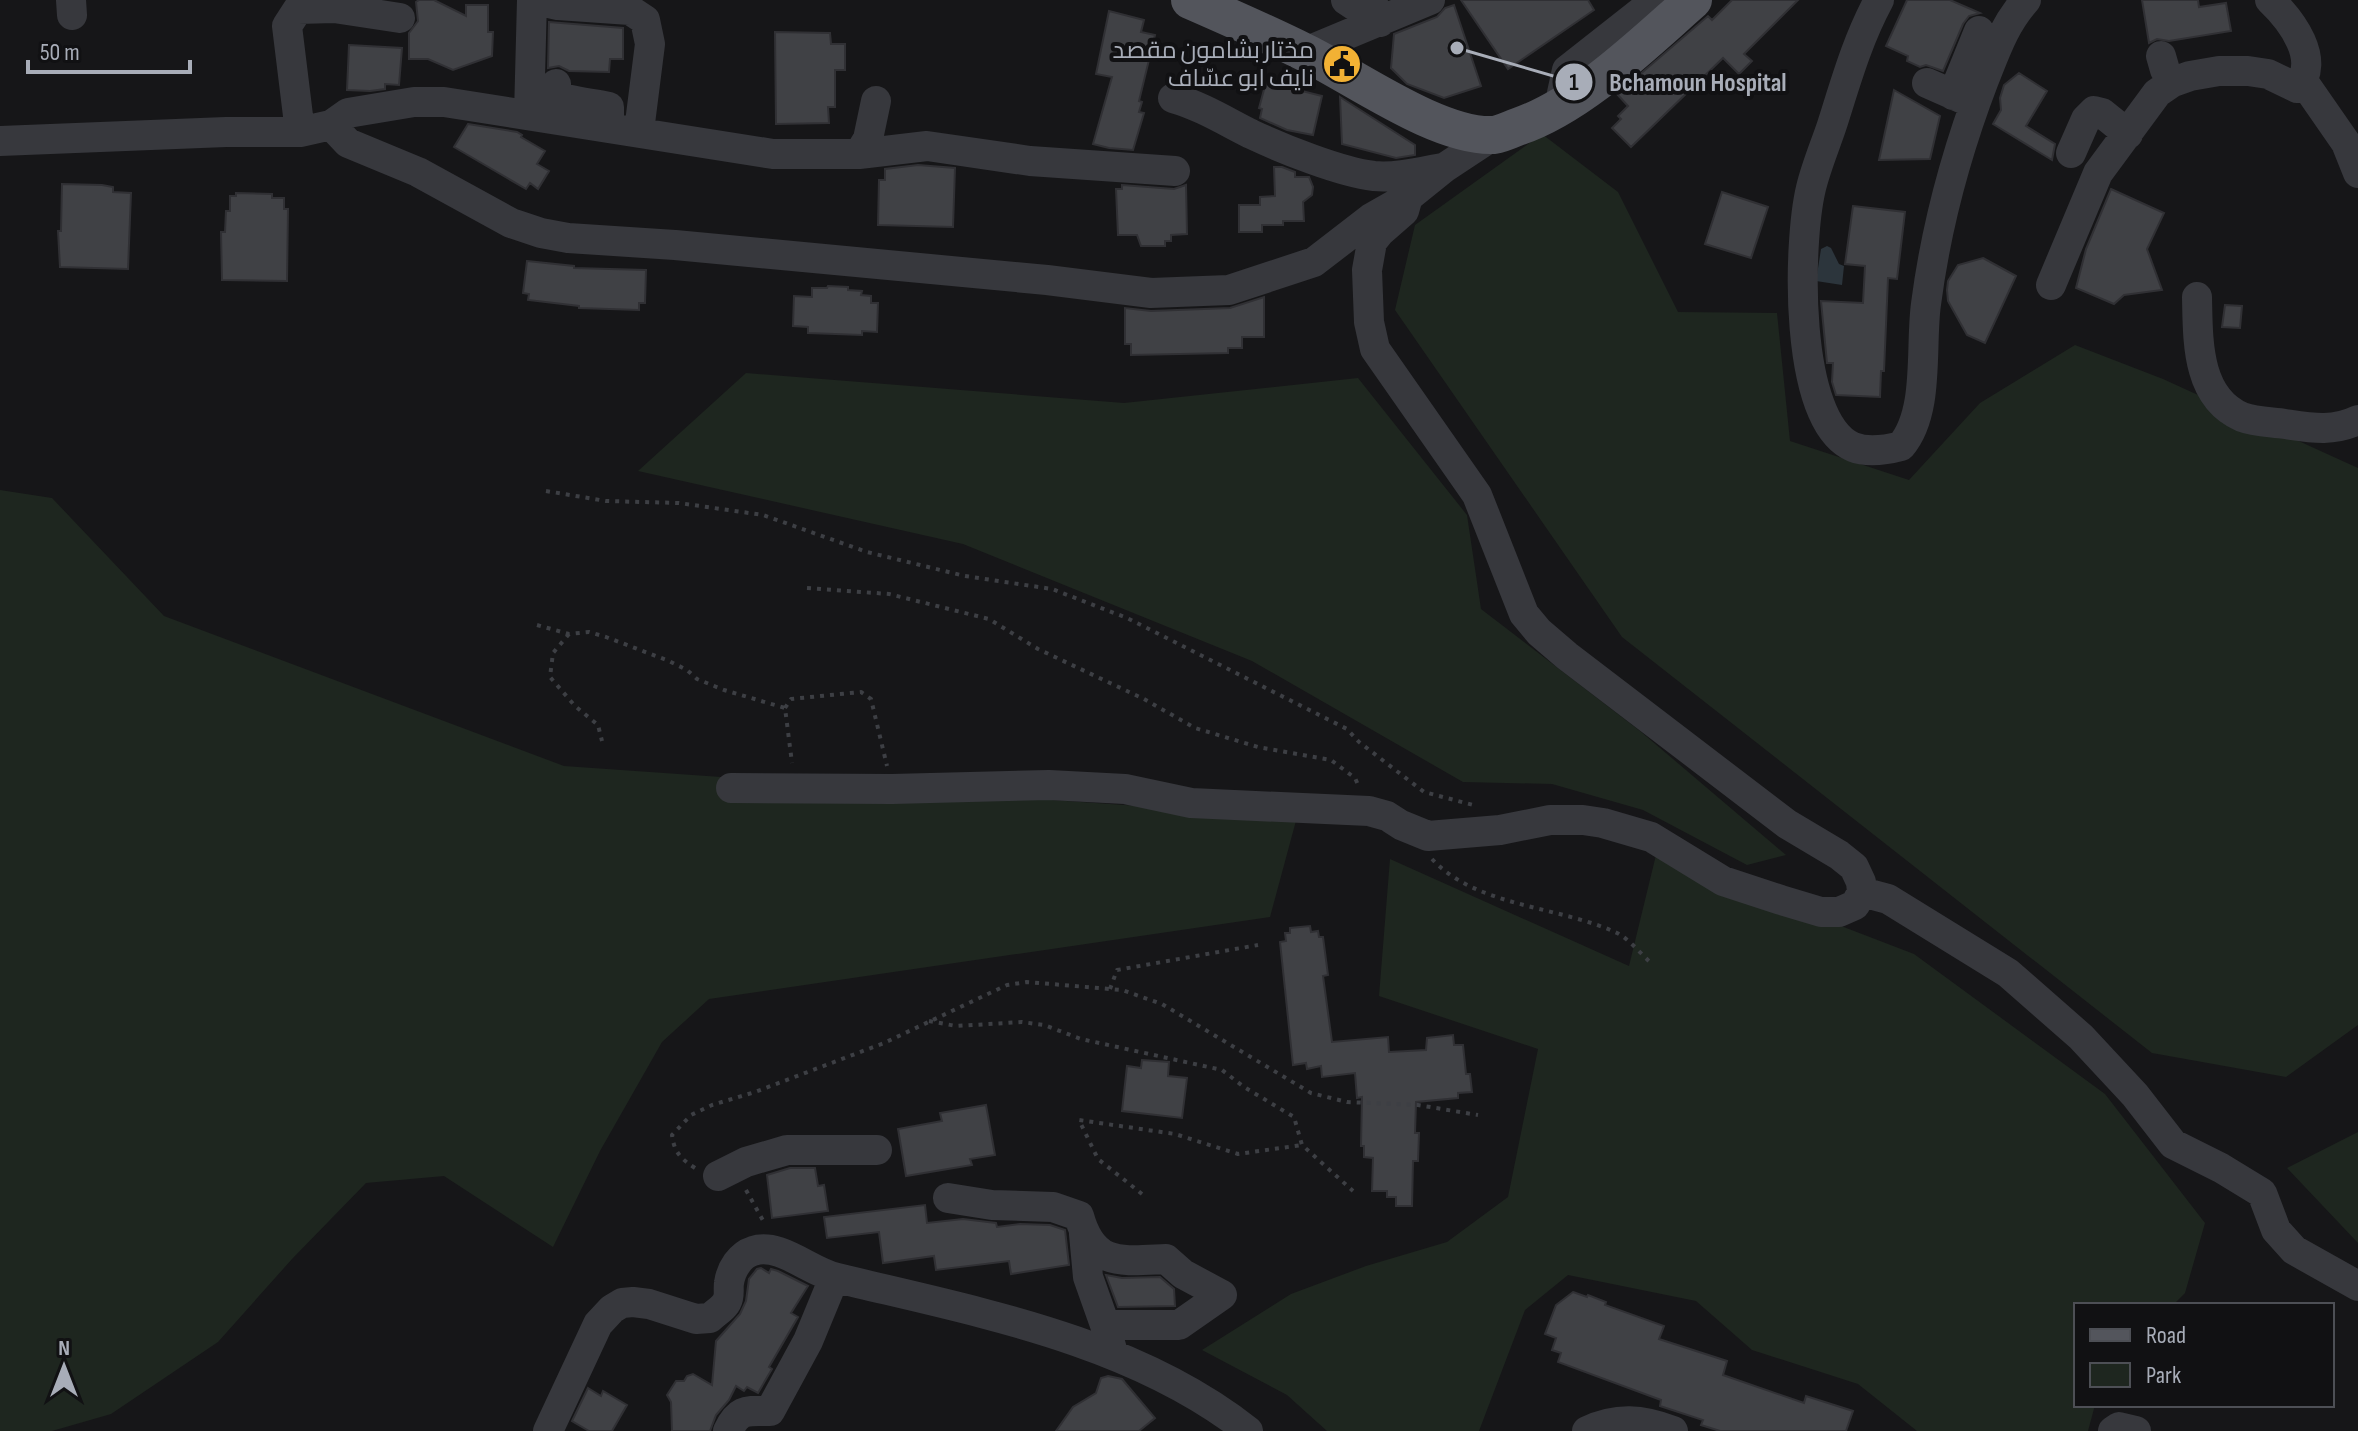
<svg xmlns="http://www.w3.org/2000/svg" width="2358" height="1431" viewBox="0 0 2358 1431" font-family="'Sofia Sans Condensed',Cairo,sans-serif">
<rect width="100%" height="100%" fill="#161618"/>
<path fill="#1e261f" d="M1542,134L1618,192L1678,312L1777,313L1790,441L1909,480L1980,403L2075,345L2163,379L2358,468V1025L2286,1077L2152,1053L1622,637L1395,310L1415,225Z
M746,373L1124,403L1358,378L1467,515L1481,609L1640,731L1786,855L1747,865L1643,810L1552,784L1463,782L1252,661L963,544L638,471Z
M0,490L52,498L164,616L564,766L1297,817L1270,917L709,999L662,1042L600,1151L553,1247L444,1176L366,1183L292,1259L218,1342L111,1414L52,1431H0Z
M1656,855L1914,954L2105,1094L2205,1223L2185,1293L2173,1305H2076V1405H2095L2088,1431H1917L1858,1384L1752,1350L1696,1301L1568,1275L1525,1310L1479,1431H1327L1287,1395L1202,1350L1291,1294L1366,1266L1447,1242L1508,1197L1538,1049L1379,996L1390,859L1629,966Z
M2358,1132V1243L2287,1168Z"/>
<path fill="#2c353c" d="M1827,246L1831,248L1839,264L1844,266L1842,285L1816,281L1821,249Z"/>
<path fill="#404145" stroke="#303034" stroke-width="2" d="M419,0H434L466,16V5H488V32H493L492,56L453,70L428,59H409V33L418,21L416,2Z
M1461,0H1588L1594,10L1508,69Z
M1732,0H1798L1744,54L1752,61L1739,74L1723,58L1631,147L1612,128L1621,119L1618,116L1628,106L1617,94L1708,16L1712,20Z
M1907,0H1950L1980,13L1969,16L1963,24L1943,71L1926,65L1920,67L1907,61L1908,56L1886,46Z
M2142,0H2198L2199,7L2226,3L2231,31L2169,41L2157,39L2149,43Z
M1454,5L1481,86L1444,98L1407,84L1391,68L1394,34L1437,17L1445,8Z
M1109,11L1144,20L1141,32L1155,35L1139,101L1142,102L1139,112L1144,113L1133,150L1109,148L1093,144L1112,77L1096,74Z
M549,22L623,28V59H610L609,72L569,71L559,66L548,68Z
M775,32L830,33L831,44H845V70H835V107H828L829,123L776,124Z
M349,45L402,48L399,85L385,84V89L370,91L347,90Z
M2019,73L2047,91L2026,126L2055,144L2052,160L1993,124L2001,110L2000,98L2004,85Z
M1266,82L1322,96L1313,135L1287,130L1260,118L1262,109L1259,108Z
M1894,90L1940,116L1930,159L1879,160Z
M1340,97L1415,145V155L1396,158L1342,144Z
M468,124L517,132L522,135L521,137L545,151L537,164L549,171L538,189L530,183L526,189L454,147Z
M918,165L955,168L953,227L878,225L879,180H885V169Z
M1274,167H1282L1295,172V177H1309L1313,187L1312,195L1303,202L1304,221H1283V225H1262V232H1239V205H1260V197L1275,196Z
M62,184L102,185L113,187V192L131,193L128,269L60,267L58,231H61Z
M1122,185L1174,189L1186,185L1187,234L1171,235V241H1165V246H1141L1137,235H1118L1116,189H1122Z
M2111,189L2164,213L2147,249L2162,290L2124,295L2114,304L2076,288L2086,249Z
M1722,192L1768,207L1751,258L1705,244Z
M236,193L272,194V198H284V209H288L287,281L222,280L221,232H225L226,211H230V196H236Z
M1853,206L1905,212L1897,279L1888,278L1884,371H1881L1880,397L1836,395L1832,382L1833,363H1827L1821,301L1863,303L1865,266L1845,264Z
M1983,258L2016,276L1985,343L1967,335L1948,301L1947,290L1948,281L1958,265Z
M527,261L574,266V268L646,270L645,303H639V310L579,308V306L528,300L529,294L523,293Z
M828,286L848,287V290L862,291L861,295L871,296V303H878L877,332L862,331V335L808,333V327L793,326L794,296L812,297V288H827Z
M1264,297V337H1242V348H1228V353L1131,355V344H1125V308L1151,311L1230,308Z
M2225,305L2242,306L2240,328L2222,327Z
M1310,926L1311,932L1318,931L1319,937H1323L1328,975L1323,976L1332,1042L1388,1037L1389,1052L1426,1050L1427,1038L1453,1035L1454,1045H1463L1466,1074H1470L1472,1092L1458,1093V1098L1416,1102L1415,1133H1419L1418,1161H1413L1412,1206H1396V1197H1387V1191H1372L1373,1158L1364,1157V1146H1361L1362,1097L1357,1098L1355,1073L1322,1077L1321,1066L1307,1069L1306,1063L1293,1065L1280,942L1286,941L1285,933H1290V928Z
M1142,1060L1169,1062L1168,1076L1187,1078L1182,1118L1122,1111L1127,1066L1141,1068Z
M986,1105L995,1155L970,1159L972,1165L906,1176L898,1129L942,1121L940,1113Z
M790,1168H815L818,1186L824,1185L828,1211L772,1218L767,1175Z
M925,1205L927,1223L963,1219L996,1223L997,1227L1020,1224L1050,1225L1065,1230L1069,1265L1011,1274L1009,1261L936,1270L934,1256L883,1263L879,1232L827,1238L824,1217Z
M761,1268L769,1273L771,1269L778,1271L808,1286L791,1313L798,1317L769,1367L772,1369L769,1374L758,1393L747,1387L744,1391L736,1386L729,1400L716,1415L710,1431H672L671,1402L667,1395L676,1381H684L687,1376L693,1374L712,1385L716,1341L740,1314L746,1301L749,1279L757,1269Z
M1106,1275L1122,1278L1160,1277L1174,1289L1175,1306L1118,1307Z
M1573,1292L1587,1297L1588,1295L1606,1302L1605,1305L1664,1326L1659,1339L1727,1361L1723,1375L1804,1403L1806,1396L1853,1411L1846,1431H1720L1701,1425L1703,1420L1660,1406L1661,1400L1558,1362L1561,1353L1552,1350L1556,1338L1545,1334L1556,1305Z
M1108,1376L1122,1379L1155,1418L1139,1431H1056L1073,1407L1096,1393L1101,1378Z
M588,1388L601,1396L603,1391L627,1405L612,1431H589L572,1421Z"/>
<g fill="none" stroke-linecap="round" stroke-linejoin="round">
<path stroke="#3d3f44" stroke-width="4" stroke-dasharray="4 6" stroke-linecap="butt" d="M546,491L606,501L679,503L763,515L867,552L965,576L1052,589L1127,618L1347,729L1359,742L1424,792L1477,806
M807,588L889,594L989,619L1038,649L1144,699L1195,728L1258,747L1331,760L1355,778L1359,787
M537,625L569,634L589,632L606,637L669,661L687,670L697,679L724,690L785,708L792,763
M569,634L553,653L550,677L575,706L598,725L602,741
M785,708L791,699L861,692L871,699L887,766
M1432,859C1476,907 1560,906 1617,933C1629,939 1640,953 1650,962
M1110,989L1117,970L1258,945
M929,1021L956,1026L1022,1022L1044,1025L1081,1039L1222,1070L1244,1087L1294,1117L1302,1145L1353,1191
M695,1168C681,1159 674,1152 672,1135L691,1115L712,1105L755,1092L884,1043L1007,985L1027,982L1122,990L1162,1004L1311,1093L1347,1102L1418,1105L1478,1115
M746,1190L765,1224
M1142,1194L1098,1159L1079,1120L1175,1134L1238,1154L1302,1145"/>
<path stroke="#37383d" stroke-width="30" d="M71,0L72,15
M536,0L558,5L630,10L645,20L650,44L639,131
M1346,0L1358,8L1377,11L1380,22
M1879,0C1857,41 1846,81 1832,125C1825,146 1816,167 1811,188C1798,242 1793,421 1853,447C1868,453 1886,450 1901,446C1930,412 1920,347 1926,304C1936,227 1956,153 1984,80C1996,50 2004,25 2026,0
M1305,52L1430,0
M2161,56L2165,70L2173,82
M2303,81L2346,143L2358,173
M1927,83L1970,102
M556,84L554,94C565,102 594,103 609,107V128
M1953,95L1979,31
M1173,98C1201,106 1225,121 1251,134C1283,149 1340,172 1374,176C1396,178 1420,172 1442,168
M1559,107L1567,70L1656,0
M529,115L532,0
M300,132L287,26L298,9L334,8L400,18
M1494,135L1444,168L1408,197L1404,211L1380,232L1372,242L1367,270L1369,322L1375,349L1477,495L1524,614L1539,632L1567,656L1787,824L1839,855L1854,867L1861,882L1862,892L1888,899L2008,973L2081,1037L2135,1095L2173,1144L2221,1168L2262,1193L2276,1230L2294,1250L2358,1286
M0,141L226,132H300L331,125
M2071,153L2086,119L2094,111L2102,113L2128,134
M859,154L868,139L876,101
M1175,171L1030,161L927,146L859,154H773L444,102H414L348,113L331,125L348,143L418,172L511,223L541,233L568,238L675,245L1047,280L1151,293L1229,290L1314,262L1371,218L1408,197
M2051,285L2098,173L2157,93L2173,82L2190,76L2219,71H2248L2268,74L2297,88C2322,60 2291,20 2270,0
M2197,297C2198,340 2196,397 2242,417C2255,422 2272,422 2285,424C2312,428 2333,432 2358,420
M731,788L892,789L1049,785L1125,789L1191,803L1369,811L1387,816L1401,825L1428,836L1500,830L1550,820H1583L1603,823L1651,837L1723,881L1781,900L1821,912H1839L1855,905L1862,892
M718,1176L746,1162L787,1150H877
M948,1198L992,1205L1053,1207L1079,1216C1093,1267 1121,1261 1166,1259L1183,1274L1222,1295L1179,1325H1105L1113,1353
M1084,1234L1088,1277L1105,1325
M548,1431L598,1324L612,1309L622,1303L633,1302L649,1304L696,1319L710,1318C715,1313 725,1307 727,1301C730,1296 728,1288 729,1283C731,1269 740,1255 753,1251C780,1242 810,1272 837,1278C977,1312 1133,1340 1248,1431
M728,1431C739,1408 747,1411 770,1411L808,1341L834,1278
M1587,1431C1617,1417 1642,1419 1673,1431
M2113,1431L2119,1427L2136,1431"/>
<path stroke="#53555c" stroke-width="38" d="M1190,0C1229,17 1268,34 1306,53C1355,77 1439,138 1494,135C1501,134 1510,130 1517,127C1580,106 1643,44 1693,0"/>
</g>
<defs>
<g id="civic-disc" transform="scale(2)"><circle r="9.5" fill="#f2b134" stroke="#111113"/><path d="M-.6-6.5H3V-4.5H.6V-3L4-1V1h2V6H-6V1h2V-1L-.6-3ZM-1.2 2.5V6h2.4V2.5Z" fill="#111"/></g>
</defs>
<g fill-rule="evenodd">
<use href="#civic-disc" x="1342" y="64"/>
</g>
<g text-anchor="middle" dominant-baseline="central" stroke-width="8" stroke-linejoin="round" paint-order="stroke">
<g font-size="24" fill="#a8adb8" stroke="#111113" text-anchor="end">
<text x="1314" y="50">مختار بشامون مقصد<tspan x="1314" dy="28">نايف ابو عسّاف</tspan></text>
</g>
</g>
<path fill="none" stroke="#a8adb8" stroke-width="3" d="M1457 48L1574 82"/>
<g fill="#a8adb8" stroke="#111113" stroke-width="3">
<circle cx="1457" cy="48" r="8"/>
<circle cx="1574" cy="82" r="20"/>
</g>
<g font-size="24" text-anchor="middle" font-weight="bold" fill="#111">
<text x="1574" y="90">1</text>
</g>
<g font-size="26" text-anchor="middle" font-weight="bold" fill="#a8adb8" stroke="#111113" stroke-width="8" stroke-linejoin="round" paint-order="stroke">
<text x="1698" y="91">Bchamoun Hospital</text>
</g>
<rect x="2074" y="1303" width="260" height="104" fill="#111113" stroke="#4d4f55" stroke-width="2"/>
<rect x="2090" y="1329" width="40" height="12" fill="#53555c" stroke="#4d4f55" stroke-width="2"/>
<text x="2146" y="1343" font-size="24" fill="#a8adb8">Road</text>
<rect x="2090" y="1363" width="40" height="24" fill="#1e261f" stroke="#4d4f55" stroke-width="2"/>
<text x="2146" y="1383" font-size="24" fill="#a8adb8">Park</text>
<g transform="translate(64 1367)" stroke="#111113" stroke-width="6" paint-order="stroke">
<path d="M0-6L14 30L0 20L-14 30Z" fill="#a8adb8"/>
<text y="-12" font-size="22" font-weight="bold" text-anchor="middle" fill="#a8adb8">N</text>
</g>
<path d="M28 60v12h162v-12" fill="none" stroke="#a8adb8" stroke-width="4"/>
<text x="40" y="60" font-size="24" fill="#a8adb8" stroke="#111113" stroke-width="6" paint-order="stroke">50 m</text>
</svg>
